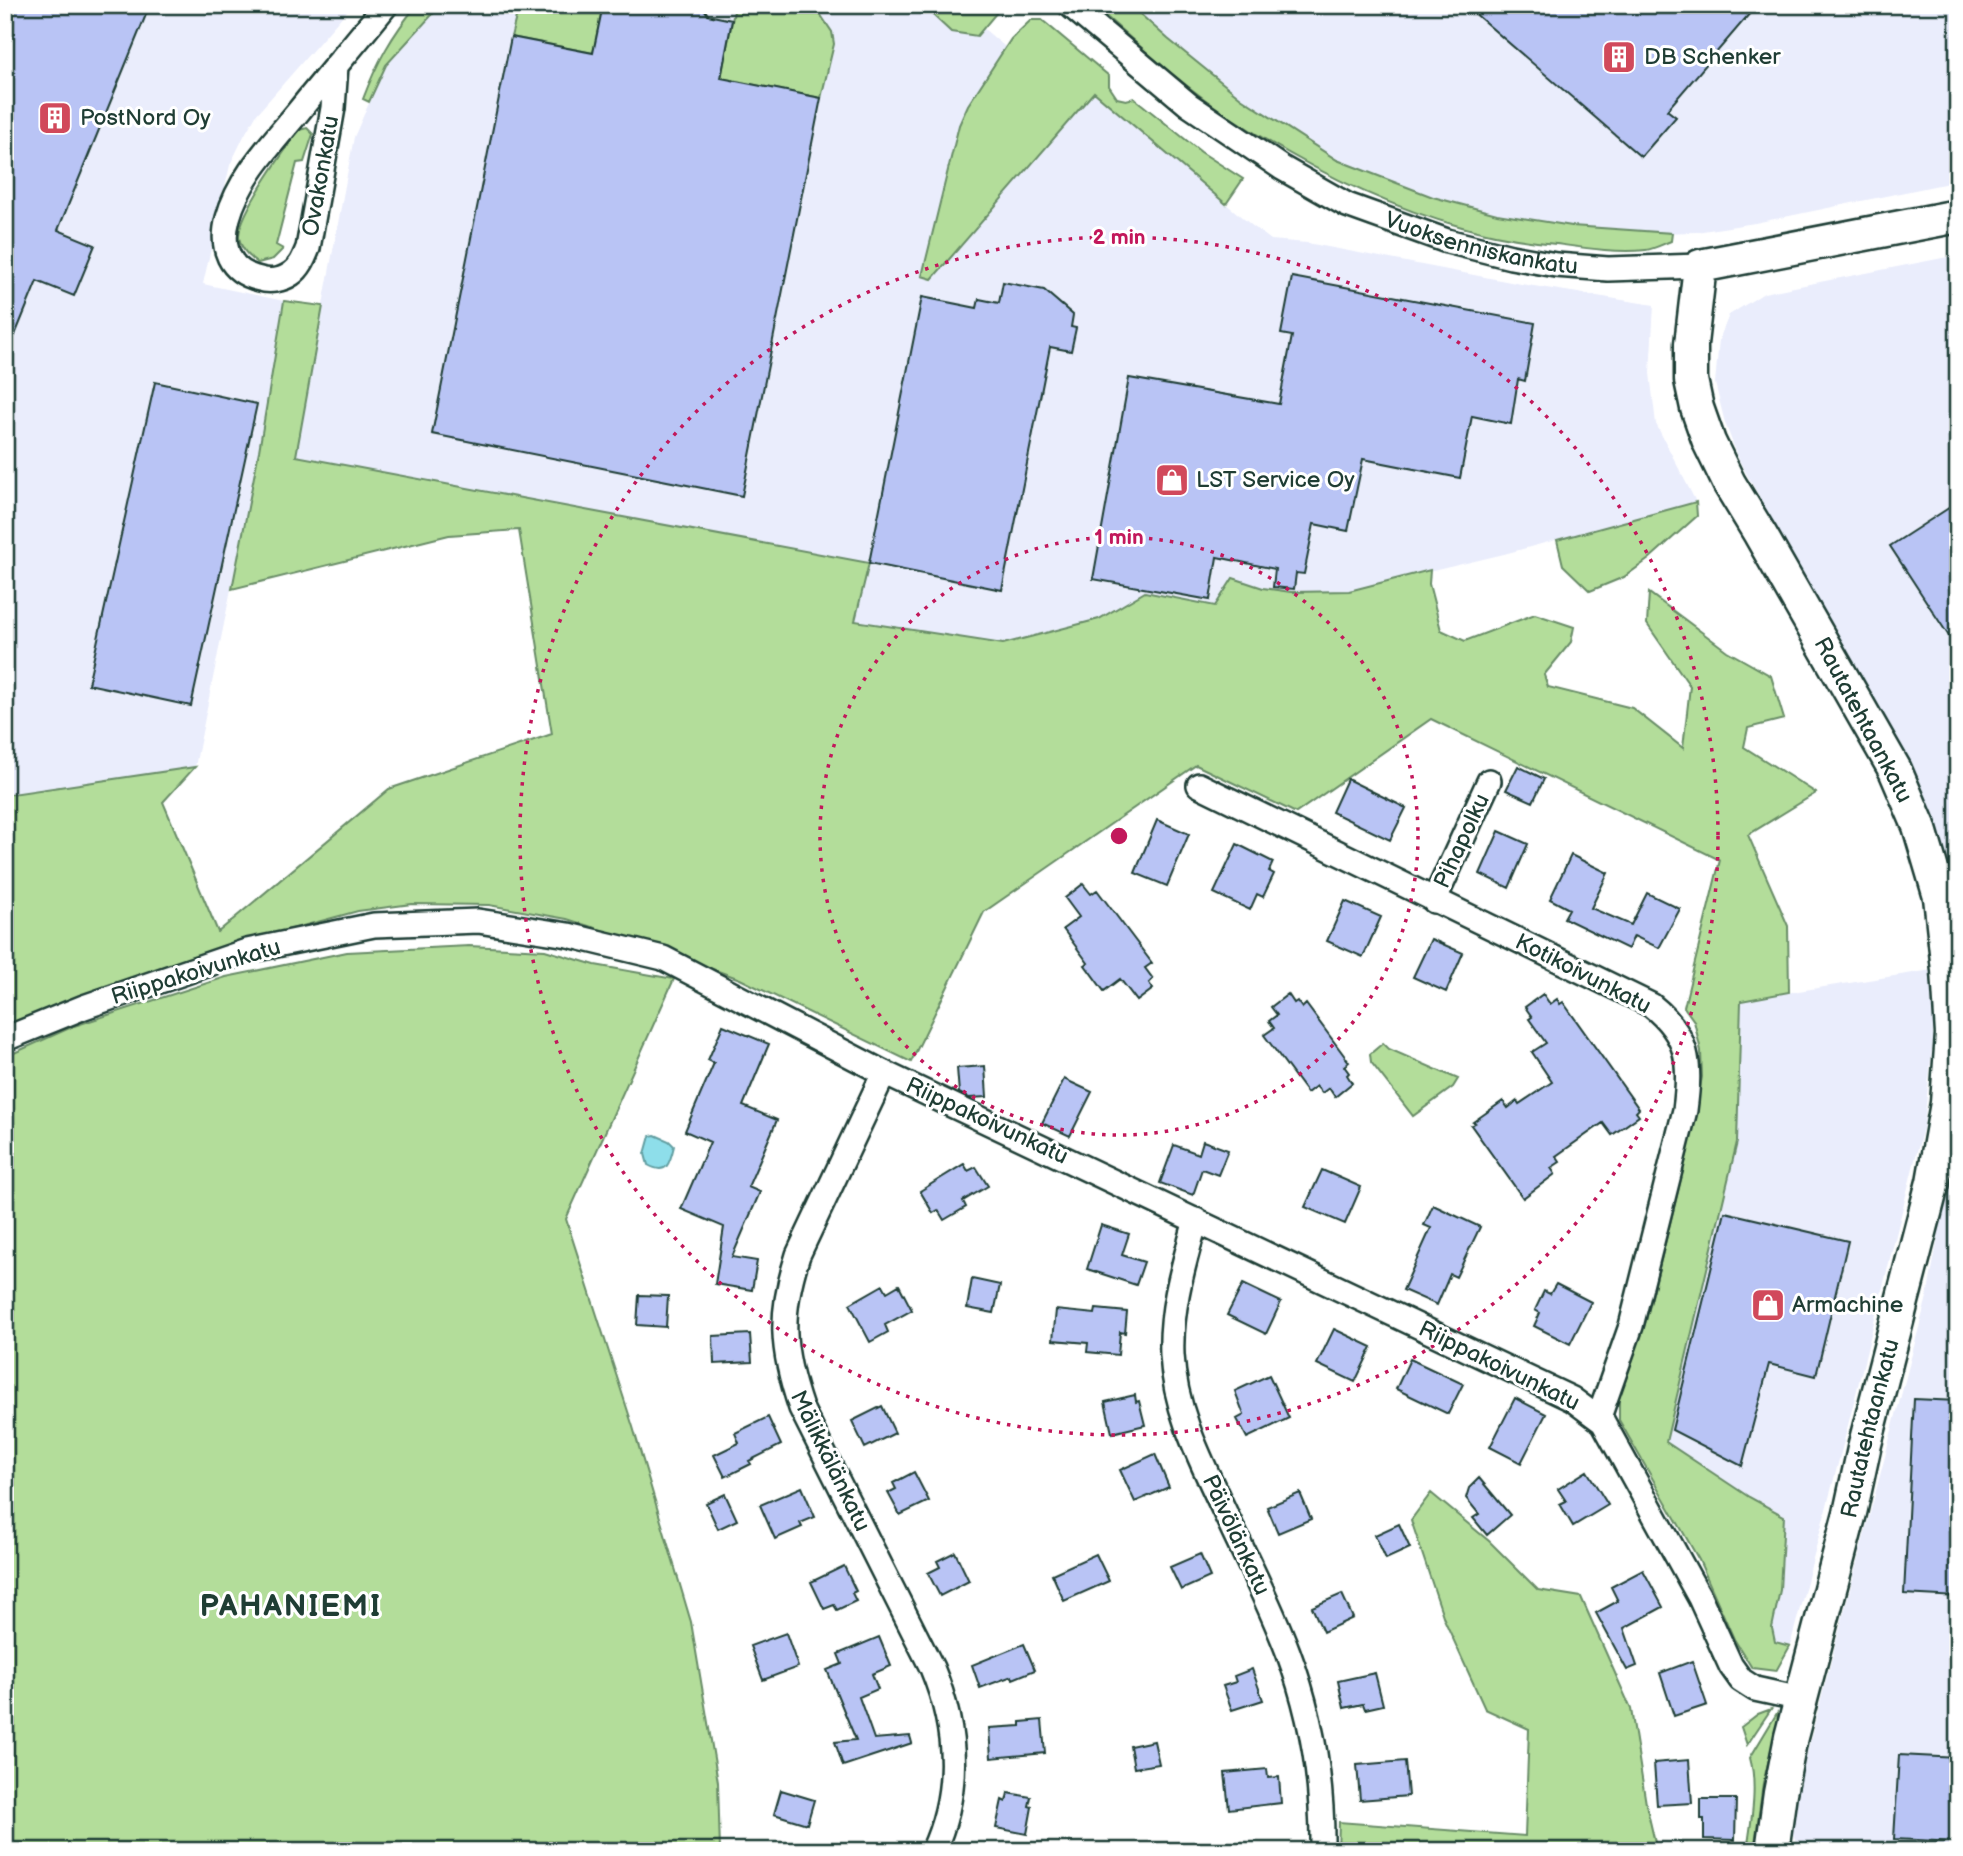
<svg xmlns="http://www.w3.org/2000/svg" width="1963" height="1856" viewBox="0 0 1963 1856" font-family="'Balsamiq Sans',sans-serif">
<rect width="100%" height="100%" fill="#fff"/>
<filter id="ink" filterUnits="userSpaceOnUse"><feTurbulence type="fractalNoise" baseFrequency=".0143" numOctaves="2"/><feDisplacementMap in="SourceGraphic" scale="14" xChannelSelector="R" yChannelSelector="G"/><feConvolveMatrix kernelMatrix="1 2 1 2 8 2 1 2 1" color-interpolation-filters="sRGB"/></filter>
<g filter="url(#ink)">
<path fill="#eaedfc" d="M5,5H352L256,115L244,136L230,165L203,284L284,301L259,451L195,767L5,795Z
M441,5H956L1031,69L935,276L1094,92L1250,224L1271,240L1307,243L1521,284L1654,305L1650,373L1656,424L1696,502L1504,554L1349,591L1291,592L1263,588L1233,578L1216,606L1144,592L1100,619L1003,644L855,621L869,564L295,456L354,137L386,65Z
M1130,5H1958V181L1755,223L1696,232L1658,233L1572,226L1497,214L1433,197L1337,160L1241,98L1168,39Z
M1958,255V893L1922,788L1740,462L1725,423L1715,383L1719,340L1729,315L1764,293Z
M1932,970L1934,986L1933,1040L1924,1124L1845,1437L1790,1646L1775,1642L1772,1628L1780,1590L1784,1516L1749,1497L1666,1442L1737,1142L1741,1000Z
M1958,1131V1851H1800L1792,1832V1810L1927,1297Z"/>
<path fill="#b3dd9a" stroke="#698d67" stroke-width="2" d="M417,5H441L386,65L369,102L363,99C377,62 392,35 417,5Z
M519,5H603L593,53L511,37Z
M743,5H814L832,32L834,44L821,98L721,78L734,11Z
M922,5H1003L977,36L951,32Z
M1093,5H1130L1168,39L1241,98L1337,160L1433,197L1497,214L1572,226L1672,233L1671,241C1663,244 1654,249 1646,250C1617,253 1585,248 1556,244C1525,241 1493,236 1462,227C1381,205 1303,165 1233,119C1183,87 1138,44 1093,5Z
M1031,20H1042L1109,76V86L1117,98L1126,100L1134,98L1201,152L1243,179L1226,204L1094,92L932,279L922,276L959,125L968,105L1011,39Z
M307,128L313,134L304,162L297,163L276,245L283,249L273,259L258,263C249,257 241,250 239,238C237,215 285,151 299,130Z
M284,301L323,306L296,456L869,563L855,621L1003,644L1099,619L1145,592L1215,606L1233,578L1263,588L1291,592L1349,591L1430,570L1429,584L1441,630L1465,641L1535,614L1574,627L1571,642L1544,675L1548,687L1632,708L1683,748L1690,686L1647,624L1649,593L1727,651L1771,676L1784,719L1748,728L1744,747L1816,793L1748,835L1788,926L1789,992L1741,1001L1737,1142L1666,1442L1749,1497L1784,1516L1780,1590L1772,1628L1775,1642L1790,1646L1776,1671L1752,1668L1734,1639L1699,1560L1619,1420V1398L1646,1321L1688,1150L1702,1077L1701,1051L1694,1021L1684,1007L1720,860L1431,719L1296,813L1196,765L984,912L911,1062L740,979L635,941L567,919L489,905L412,904L358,911L218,949L5,1028V795L195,767L163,802L218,932L389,789L552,734L519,530L449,535L232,589L259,451Z
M1696,502L1697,516L1649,559L1624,577L1590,591L1563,565L1557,540Z
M469,946L545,950L595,965L674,979L566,1219L633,1427L691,1622L718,1782L720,1851H5V1057L74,1026L226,977L347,952Z
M1383,1043L1389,1049L1458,1079L1453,1087L1413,1116L1371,1062L1370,1054Z
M1431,1493L1489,1541L1538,1590L1581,1597L1631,1709L1646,1804L1656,1847L1702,1851H1338L1339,1822L1525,1836L1529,1729L1485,1709L1444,1619L1411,1520Z
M1771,1709L1747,1745L1741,1727L1758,1714Z
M1777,1713L1778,1721L1763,1784L1754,1851H1747C1751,1823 1758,1786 1750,1758Z"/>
<path fill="#8edeea" stroke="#629ea1" stroke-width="2" d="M655,1135L669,1141L674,1146C670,1163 667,1176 648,1165L645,1154L650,1136Z"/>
<path fill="#b9c4f5" stroke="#1f3d34" stroke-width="2" d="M5,5H150L58,230L95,245L74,296L37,281L6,357Z
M603,5H702L708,15L732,20L721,78L821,98L742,496L432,434L511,37L593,53Z
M1465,5H1757L1667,110L1676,117L1641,157Z
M1292,277L1535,323L1525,381L1518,379L1511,424L1472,416L1460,478L1363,459L1348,531L1314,524L1304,574L1296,573L1294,589L1273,587L1275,569L1217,557L1210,600L1093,579L1129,378L1279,404L1292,336L1281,334Z
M1003,282L1044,290L1073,315L1071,327L1076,328L1071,351L1050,347L1002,590L869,563L922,297L977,308L979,299L999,303Z
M155,382L257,404L191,706L88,684Z
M1958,502V650L1890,546Z
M1518,766L1544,779L1533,802L1506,790Z
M1347,779L1406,808L1390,840L1332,812Z
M1157,820L1189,834L1167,886L1135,873Z
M1499,831L1528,844L1509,888L1480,874Z
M1237,844L1273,862L1269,871L1274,874L1263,897L1257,894L1250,910L1214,893Z
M1571,855L1608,873L1591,908L1631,925L1647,893L1680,909L1659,948L1634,936L1628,949L1564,918L1569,909L1550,899Z
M1083,884L1091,894L1097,890L1152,963L1145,968L1153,979L1149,983L1153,989L1137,1001L1120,979L1104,991L1085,965L1088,963L1063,929L1079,917L1065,898Z
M1345,901L1381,917L1363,957L1327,941Z
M1431,939L1463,953L1446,992L1413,977Z
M1288,994L1294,1003L1297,1001L1302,1008L1306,1004L1349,1062L1344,1066L1349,1073L1347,1075L1352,1083L1335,1097L1329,1088L1322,1093L1316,1086L1307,1093L1264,1035L1274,1028L1269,1021L1277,1015L1271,1007Z
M1543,994L1550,1004L1557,999L1560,1004L1563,1002L1639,1109L1636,1112L1639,1116L1612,1135L1603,1123L1556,1156L1560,1162L1551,1168L1555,1174L1523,1198L1471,1125L1475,1123L1473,1122L1503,1101L1508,1108L1517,1101L1519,1104L1552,1082L1532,1052L1546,1043L1529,1019L1532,1017L1525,1007Z
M723,1025L769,1044L743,1106L777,1120L748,1187L760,1192L732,1257L757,1261L752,1290L715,1284L724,1227L681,1209L710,1142L685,1131L714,1063L708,1060Z
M985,1066L987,1097L969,1098L959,1093L957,1068Z
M1064,1079L1092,1092L1070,1136L1042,1123Z
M1203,1141L1228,1150L1218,1175L1202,1169L1193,1195L1160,1183L1174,1145L1199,1154Z
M964,1164L968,1171L976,1167L988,1186L963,1201L966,1207L944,1220L938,1210L933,1213L920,1191Z
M1322,1170L1361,1187L1345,1224L1305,1207Z
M1433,1205L1480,1227L1456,1277L1450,1274L1437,1305L1403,1290L1431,1228L1424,1225Z
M1725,1212L1848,1241L1816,1376L1769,1364L1742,1466L1672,1430Z
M1101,1225L1129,1234L1122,1255L1144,1262L1136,1285L1087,1269Z
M972,1279L1000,1285L994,1313L967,1308Z
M1243,1284L1281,1302L1266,1334L1227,1315Z
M1556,1284L1591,1302L1570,1344L1534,1326L1540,1313L1535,1310L1544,1291L1550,1294Z
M883,1285L887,1292L899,1285L912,1310L885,1325L888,1332L870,1342L850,1304Z
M639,1295L668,1296L666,1327L637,1325Z
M1096,1309L1127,1312L1125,1333L1120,1332L1118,1355L1087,1352L1088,1343L1053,1340L1056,1310L1095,1314Z
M1334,1329L1372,1347L1355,1382L1317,1364Z
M750,1334L752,1362L714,1364L713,1336Z
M1410,1359L1463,1384L1448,1414L1396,1389Z
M1269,1375L1289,1418L1247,1438L1237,1419L1244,1415L1235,1391Z
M1135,1395L1136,1402L1139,1401L1145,1425L1112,1433L1105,1402Z
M1515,1398L1546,1414L1521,1463L1490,1447Z
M1914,1399L1958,1401V1597L1904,1594Z
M882,1406L895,1433L865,1448L852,1421Z
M768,1417L781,1445L749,1461L751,1464L725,1477L714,1455L739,1443L735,1433Z
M1155,1454L1169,1487L1135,1502L1120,1470Z
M1587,1471L1608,1505L1573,1526L1560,1504L1566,1501L1558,1489Z
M914,1472L929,1501L900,1515L888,1493L896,1489L893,1483Z
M1479,1478L1510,1515L1487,1535L1473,1518L1479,1514L1466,1498L1469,1488Z
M802,1487L815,1517L800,1523L802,1527L775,1539L760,1505Z
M1300,1493L1311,1519L1278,1533L1267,1507Z
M725,1494L737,1520L718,1529L706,1503Z
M1399,1524L1410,1548L1386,1559L1375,1535Z
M955,1552L969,1581L940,1596L928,1573L940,1567L937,1561Z
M1096,1554L1109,1581L1064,1601L1052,1574Z
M1200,1554L1210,1577L1181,1590L1170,1567Z
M844,1566L856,1591L852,1593L856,1601L837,1610L834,1605L824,1609L811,1582Z
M1643,1570L1663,1607L1624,1628L1637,1666L1627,1670L1596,1613L1618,1601L1611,1587Z
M1342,1594L1353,1618L1323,1632L1312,1607Z
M786,1633L798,1667L763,1680L750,1646Z
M879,1637L891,1666L872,1674L878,1689L859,1697L874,1739L910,1736L912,1743L843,1766L835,1742L856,1740L827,1670L842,1664L838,1654Z
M1024,1644L1035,1670L1013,1679L1012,1676L980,1688L972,1665Z
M1692,1661L1707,1705L1674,1716L1660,1673Z
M1252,1669L1263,1700L1232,1710L1223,1686L1236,1682L1234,1676Z
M1375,1673L1383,1705L1365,1709L1363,1704L1344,1708L1338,1681Z
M1042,1720L1045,1753L991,1758L989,1728L1021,1726V1722Z
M1154,1741L1159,1764L1134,1768L1130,1746Z
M1899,1755L1958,1758V1842L1894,1839Z
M1689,1760L1692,1803L1657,1805L1654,1763Z
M1405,1761L1408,1796L1360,1800L1357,1765Z
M1267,1769L1268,1778L1279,1777L1281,1803L1229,1809L1225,1773Z
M781,1790L814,1800L807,1824L774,1814Z
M1008,1793L1031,1797L1029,1806L1032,1807L1027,1834L996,1828L1002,1800L1006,1802Z
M1701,1799H1736L1735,1840L1704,1839V1819H1701Z"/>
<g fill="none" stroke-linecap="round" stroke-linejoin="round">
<g stroke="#1f3d34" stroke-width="28">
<g id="street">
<path id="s1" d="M1070,5L1189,105L1282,168L1347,205L1447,241L1511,257L1556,265L1608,269L1700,266"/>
<path d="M336,66L333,108L308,248C304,258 300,268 291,274C282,280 270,282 260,279C229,272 220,248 228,218C239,177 272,144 298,112C327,76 357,41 386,5"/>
<path d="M1199,785L1651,1005C1690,1036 1691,1064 1685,1110L1631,1326L1599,1417"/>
<path d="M1434,901L1489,781"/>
<path d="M5,1039L84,1007L247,951L374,925L478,921L568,935L663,958L884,1073L1572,1399L1603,1422L1700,1598L1731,1666L1741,1680L1755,1689L1801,1699"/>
<path d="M884,1073L798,1255C779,1314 781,1349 801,1408L932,1668C957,1728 961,1790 933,1851"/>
<path d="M1196,1220C1184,1264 1170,1308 1172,1355C1175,1415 1205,1468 1229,1521C1249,1564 1271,1607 1288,1652C1312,1716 1323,1783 1322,1851"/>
</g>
</g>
<g stroke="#1f3d34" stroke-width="37">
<g id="secondary">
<path id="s2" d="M1772,1851L1780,1793L1791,1737L1850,1513L1865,1444L1933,1182L1947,1103L1952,1034L1948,970L1940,897L1919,826L1895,770L1760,534L1729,483L1709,442L1697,408L1691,380V344L1700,266L1958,216"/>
</g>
</g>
<use href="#street" stroke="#fff" stroke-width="23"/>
<use href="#secondary" stroke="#fff" stroke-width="32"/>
</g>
</g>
<g fill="none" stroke="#c2185b" stroke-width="3.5" stroke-dasharray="3.5 7">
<circle cx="1119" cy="836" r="299"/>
<circle cx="1119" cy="836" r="599"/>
</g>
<defs>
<g id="building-square" transform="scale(1.75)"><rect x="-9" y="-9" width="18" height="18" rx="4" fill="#d1495b" stroke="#fff"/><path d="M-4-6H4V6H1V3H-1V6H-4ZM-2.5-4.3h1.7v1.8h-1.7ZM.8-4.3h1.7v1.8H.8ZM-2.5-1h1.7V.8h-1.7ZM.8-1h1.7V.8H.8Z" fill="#fff"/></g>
<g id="shop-square" transform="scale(1.75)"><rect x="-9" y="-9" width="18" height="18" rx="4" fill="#d1495b" stroke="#fff"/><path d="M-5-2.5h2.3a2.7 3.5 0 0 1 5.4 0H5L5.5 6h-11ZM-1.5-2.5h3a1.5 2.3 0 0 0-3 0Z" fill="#fff"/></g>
</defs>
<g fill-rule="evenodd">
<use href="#building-square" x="1619" y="57"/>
<use href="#building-square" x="55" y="118"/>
<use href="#shop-square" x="1172" y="480"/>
<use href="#shop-square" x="1768" y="1305"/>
</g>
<g text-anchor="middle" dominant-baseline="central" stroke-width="6" stroke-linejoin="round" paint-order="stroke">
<g font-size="23" fill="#1f3d34" stroke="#fff" text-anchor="start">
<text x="1644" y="57">DB Schenker</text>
<text x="80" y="118">PostNord Oy</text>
<text x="1196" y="480">LST Service Oy</text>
<text x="1792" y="1305">Armachine</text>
</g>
<g font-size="23" fill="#1f3d34" stroke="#fff">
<text transform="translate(321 176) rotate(-80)">Ovakonkatu</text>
<text stroke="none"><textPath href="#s1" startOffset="483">Vuoksenniskankatu</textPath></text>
<text transform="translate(1863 720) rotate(62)">Rautatehtaankatu</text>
<text transform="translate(1462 841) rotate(-65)">Pihapolku</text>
<text transform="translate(196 972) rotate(-17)">Riippakoivunkatu</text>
<text transform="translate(1583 974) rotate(27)">Kotikoivunkatu</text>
<text transform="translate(987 1121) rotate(25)">Riippakoivunkatu</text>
<text transform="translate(1499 1366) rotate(26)">Riippakoivunkatu</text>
<text stroke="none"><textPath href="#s2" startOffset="434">Rautatehtaankatu</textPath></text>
<text transform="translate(830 1461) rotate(64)">Mälikkälänkatu</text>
<text transform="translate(1236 1535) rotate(65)">Päivölänkatu</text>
</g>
<g font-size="30" font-weight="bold" letter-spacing="2" fill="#1f3d34" stroke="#fff">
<text x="291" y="1607">PAHANIEMI</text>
</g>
</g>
<circle cx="1119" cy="836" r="10" fill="#c2185b" stroke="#fff" stroke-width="3.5"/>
<g font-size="21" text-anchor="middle" font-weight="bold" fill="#c2185b" stroke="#fff" stroke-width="6" stroke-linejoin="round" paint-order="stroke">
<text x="1119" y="244">2 min</text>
<text x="1119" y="544">1 min</text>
</g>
<rect width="1963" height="1856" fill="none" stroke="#fff" stroke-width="28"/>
<rect x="14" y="14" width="1935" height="1828" fill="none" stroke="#1f3d34" stroke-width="2.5" filter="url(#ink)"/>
</svg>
